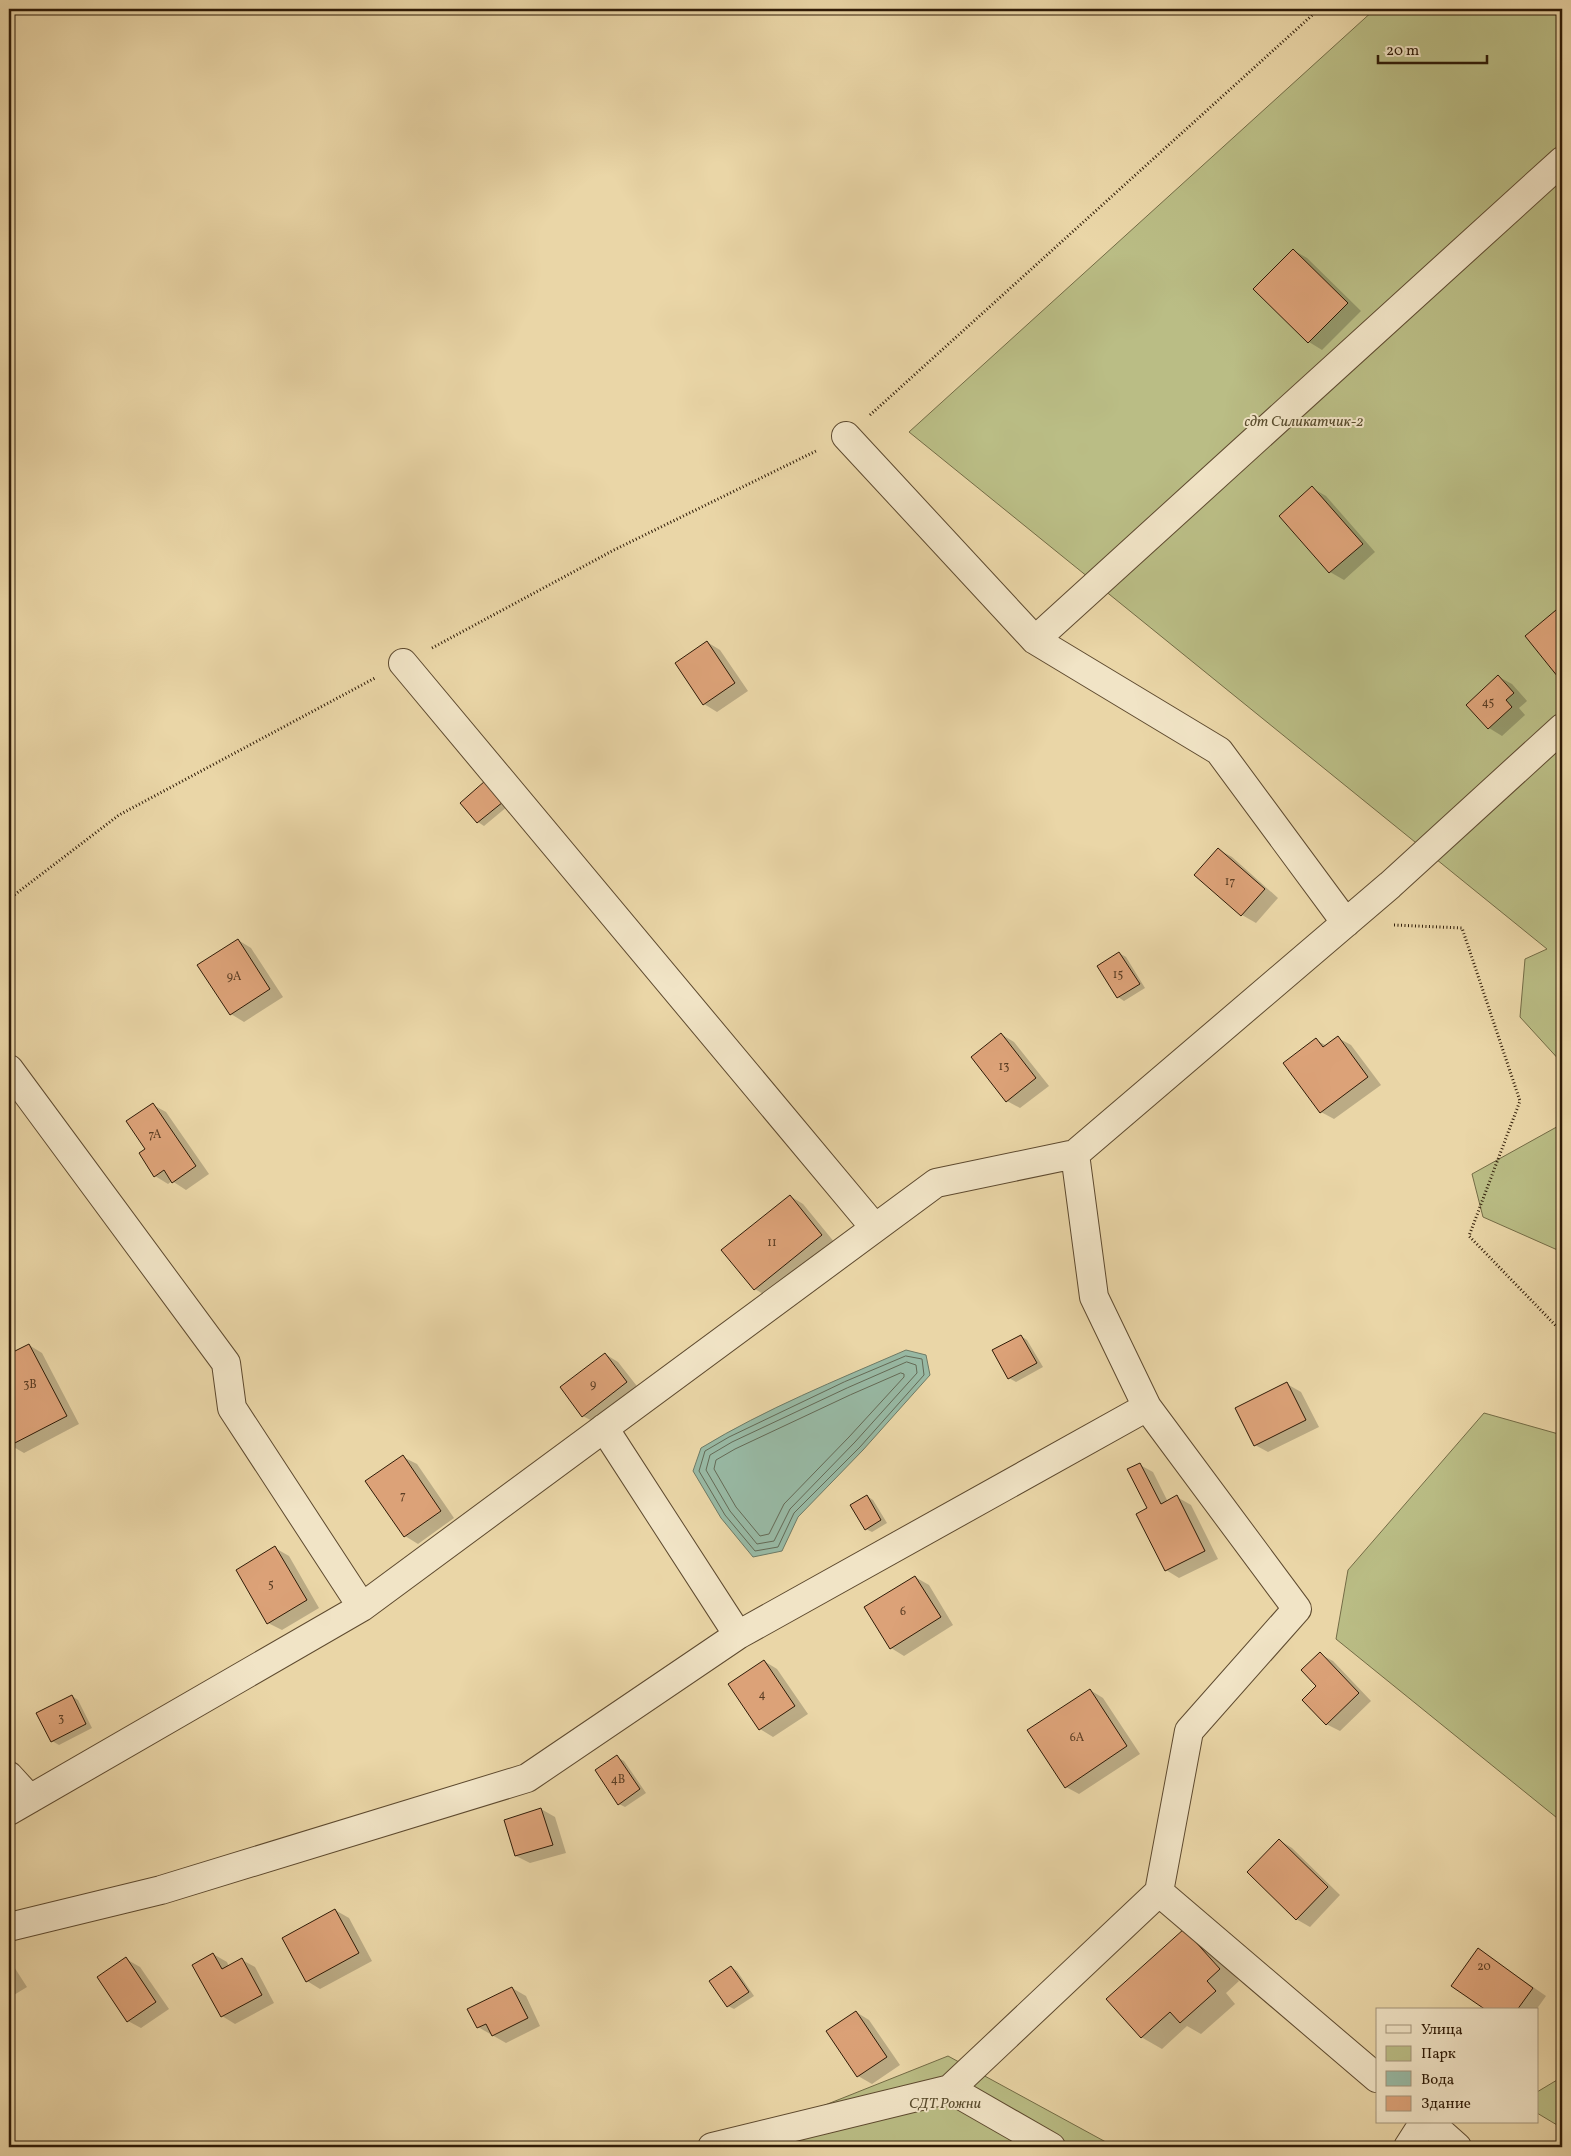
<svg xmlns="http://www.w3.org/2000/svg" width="1571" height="2156" viewBox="0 0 1571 2156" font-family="Vollkorn,serif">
<rect width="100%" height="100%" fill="#ead6a7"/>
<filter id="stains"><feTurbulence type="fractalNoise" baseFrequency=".004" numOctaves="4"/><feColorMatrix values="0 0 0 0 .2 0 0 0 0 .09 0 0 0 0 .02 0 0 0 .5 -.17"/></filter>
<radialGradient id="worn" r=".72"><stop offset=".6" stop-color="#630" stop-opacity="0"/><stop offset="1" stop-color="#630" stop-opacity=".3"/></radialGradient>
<path fill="#babd85" stroke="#746c46" d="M1375,9H1562V1063L1520,1017L1525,959L1547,949L909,432Z
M1562,1124V1252L1483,1217L1472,1174Z
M1484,1413L1562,1435V1822L1336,1639L1348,1570Z
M948,2056L1115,2147H684L780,2123Z
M1562,2077V2128L1537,2113V2092Z"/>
<path fill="#98b9a4" stroke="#6e7a65" d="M906,1350L926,1355L930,1375L863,1450L798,1517L782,1551L753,1557L721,1518L693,1471L701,1448C765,1409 837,1380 906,1350Z"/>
<path fill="#0003" d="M1293,250L1307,258L1361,311L1322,350L1309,342Z
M1312,488L1326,496L1375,552L1344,580L1330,572L1281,516Z
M1562,607V678L1527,636Z
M707,642L720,650L748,691L717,712L704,704Z
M1499,677L1512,684L1527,701L1519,708L1525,715L1502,736L1489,728L1467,705Z
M485,783L508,806L484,826L478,822L462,803Z
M1218,849L1232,857L1278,898L1256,923L1242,915L1196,875Z
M238,940L251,948L283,997L244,1022L231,1014L199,965Z
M1119,953L1126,957L1145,988L1124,1001L1118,997L1099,966Z
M1001,1034L1014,1042L1049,1086L1020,1108L1007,1101Z
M1338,1038L1351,1045L1381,1085L1334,1119L1321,1112L1316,1040L1327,1046Z
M153,1105L166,1112L209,1174L186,1190L172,1181L168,1184L155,1176L147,1149Z
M790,1196L803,1204L835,1243L768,1297L755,1289Z
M1021,1336L1027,1340L1043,1367L1016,1382L1009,1378L994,1351Z
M29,1345L42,1353L79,1424L24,1453L10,1445L9,1442V1356Z
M605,1354L618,1362L640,1390L596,1423L583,1416Z
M1287,1384L1301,1392L1319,1427L1268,1452L1255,1445Z
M403,1457L417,1464L454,1518L418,1544L405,1536Z
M1140,1465L1153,1472L1168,1502L1177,1497L1191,1505L1218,1559L1179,1578L1166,1570L1148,1509Z
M867,1496L873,1500L887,1523L872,1532L866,1529Z
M275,1548L289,1556L319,1608L282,1630L268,1623Z
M915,1577L929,1585L953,1625L904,1656L891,1648Z
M1320,1654L1333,1661L1371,1701L1340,1731L1326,1724L1318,1686Z
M764,1661L777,1669L808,1714L773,1737L760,1729Z
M1090,1690L1103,1698L1140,1754L1079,1794L1066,1787Z
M72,1696L78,1700L92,1728L59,1745L52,1741L38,1714Z
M617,1757L624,1761L646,1793L625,1807L619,1804Z
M541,1809L555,1817L566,1853L530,1863L516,1856L506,1820Z
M1279,1840L1292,1848L1340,1895L1310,1927L1296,1919Z
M335,1910L349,1918L372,1961L320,1989L307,1981Z
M1184,1931L1204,1942L1239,1981L1226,1993L1235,2004L1201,2034L1187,2026L1162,2049L1141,2037Z
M213,1954L227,1962L229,1967L242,1960L255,1967L274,2003L235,2024L222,2016Z
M1491,1958L1546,1996L1536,2010H1488Z
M9,1959L27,1987L9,1998Z
M126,1959L140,1967L169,2009L141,2028L128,2021Z
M731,1967L737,1971L754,1996L734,2009L728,2006Z
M512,1988L526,1996L540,2026L506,2043L478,2027Z
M856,2012L869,2020L900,2065L872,2084L858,2076L828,2032Z"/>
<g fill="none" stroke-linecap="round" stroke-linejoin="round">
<path stroke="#646a56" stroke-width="1" d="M906,1356L922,1359L924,1375L860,1447L794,1513L778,1547L755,1551L725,1515L699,1471L705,1451L729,1437L844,1382Z
M907,1362L916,1365L917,1373L855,1442L790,1509L774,1541L757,1544L730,1511L706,1470L710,1455L732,1442L847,1388Z
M901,1373L904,1374V1377L849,1437L784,1504L769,1534L760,1536L736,1507L714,1469L716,1460L735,1449L850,1395Z"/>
</g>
<path fill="#dca278" stroke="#2f1b07" d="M1293,249L1348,303L1308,343L1253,289Z
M1312,486L1363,544L1329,573L1279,516Z
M1562,605V674L1558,677L1525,636Z
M707,641L735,683L703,705L675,663Z
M1498,675L1514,693L1506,700L1512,707L1488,729L1466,705Z
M485,781L503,802L477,823L460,803Z
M1218,848L1265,889L1241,916L1194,875Z
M238,939L270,989L230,1015L197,965Z
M1119,952L1140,984L1117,998L1097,966Z
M1001,1033L1036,1078L1006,1102L971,1057Z
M1338,1036L1368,1077L1320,1113L1283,1063L1316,1038L1323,1047Z
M153,1103L196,1166L172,1183L164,1170L154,1177L139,1153L145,1149L126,1121Z
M790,1195L822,1235L754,1290L721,1250Z
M1021,1335L1037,1363L1008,1379L992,1350Z
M29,1344L67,1416L9,1446V1354Z
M605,1353L627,1382L582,1417L560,1387Z
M1287,1382L1306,1420L1254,1446L1235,1408Z
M403,1455L441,1511L404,1537L365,1481Z
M1140,1463L1161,1504L1177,1495L1205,1551L1165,1571L1136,1514L1147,1508L1127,1469Z
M867,1495L881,1520L865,1530L850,1505Z
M275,1546L307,1600L267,1624L236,1570Z
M915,1576L941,1617L890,1649L864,1607Z
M1320,1652L1359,1693L1326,1725L1302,1700L1316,1686L1301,1670Z
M764,1660L795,1706L759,1730L728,1684Z
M1090,1689L1127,1746L1065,1788L1027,1730Z
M72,1695L86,1724L51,1742L36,1713Z
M617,1755L640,1789L618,1805L595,1770Z
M541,1808L553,1845L515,1856L504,1820Z
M1279,1839L1328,1887L1296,1920L1247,1872Z
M335,1909L359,1953L306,1982L282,1938Z
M1184,1929L1220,1969L1207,1981L1216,1991L1180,2023L1170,2012L1141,2038L1106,1999Z
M1478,1948L1533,1988L1517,2010H1486L1451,1986Z
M213,1953L222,1969L242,1958L262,1995L221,2017L192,1965Z
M126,1957L156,2002L127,2022L97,1977Z
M731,1966L749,1992L727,2007L709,1981Z
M512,1987L528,2018L492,2036L486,2024L477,2028L467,2009Z
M856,2011L887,2057L857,2077L826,2031Z"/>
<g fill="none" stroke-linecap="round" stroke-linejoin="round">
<g stroke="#5e4a2f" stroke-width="30">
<path id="minor" d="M846,436L1035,640L1219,751L1346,923
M1035,640L1562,161
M403,663L875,1228
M9,1069L226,1363L232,1408L362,1607
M604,1428L738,1635L1147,1407L1094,1297L1075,1154
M9,1776L30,1799
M9,1811L362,1607L936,1183L1075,1154L1390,885L1562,728
M1159,1892L1377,2078
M9,1927L161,1890L527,1778L738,1635
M950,2089L1051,2147
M1429,2122L1457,2147
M712,2147L950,2089L1159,1892L1189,1731L1297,1609L1147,1407
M1408,2147L1424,2122"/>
</g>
<path stroke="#2f1b07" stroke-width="3" stroke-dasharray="1 2.5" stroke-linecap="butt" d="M870,415L1319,9
M432,648L614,550L818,450
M9,899L119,815L375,678
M1394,925L1462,928L1520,1101L1469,1236L1562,1332"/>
<use href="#minor" stroke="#f1e4c6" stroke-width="28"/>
</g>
<g text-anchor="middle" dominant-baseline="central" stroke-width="4" stroke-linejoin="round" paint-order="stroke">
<g font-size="12" fill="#5a3d23">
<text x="1488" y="703">45</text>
<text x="1230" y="882">17</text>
<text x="1118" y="975">15</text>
<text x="234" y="977">9А</text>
<text x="1004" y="1067">13</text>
<text x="155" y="1135">7А</text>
<text x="772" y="1243">11</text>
<text x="30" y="1385">3В</text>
<text x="593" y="1385">9</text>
<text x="403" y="1496">7</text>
<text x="271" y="1585">5</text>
<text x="903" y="1612">6</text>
<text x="762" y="1695">4</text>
<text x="61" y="1719">3</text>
<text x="1077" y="1738">6А</text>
<text x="618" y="1780">4В</text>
<text x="1484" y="1967">20</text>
</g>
<g font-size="15" font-style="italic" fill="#594c2d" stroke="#f1e4c6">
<text x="1304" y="422">сдт Силикатчик-2</text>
<text x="945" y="2104">СДТ Рожни</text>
</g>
</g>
<rect width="1571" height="2156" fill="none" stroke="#ead6a7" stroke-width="30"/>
<rect x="10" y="10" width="1551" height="2136" fill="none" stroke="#2f1b07" stroke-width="2.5"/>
<rect x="15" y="15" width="1541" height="2126" fill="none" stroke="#2f1b07"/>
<rect x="1376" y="2008" width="162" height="115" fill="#f1e4c6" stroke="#a3947a"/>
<rect x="1386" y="2025" width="25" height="8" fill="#f1e4c6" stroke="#a3947a"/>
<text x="1421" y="2034" font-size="15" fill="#2f1b07">Улица</text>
<rect x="1386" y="2046" width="25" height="15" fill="#babd85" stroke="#a3947a"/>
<text x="1421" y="2058" font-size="15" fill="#2f1b07">Парк</text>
<rect x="1386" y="2071" width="25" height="15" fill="#98b9a4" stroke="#a3947a"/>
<text x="1421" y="2084" font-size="15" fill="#2f1b07">Вода</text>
<rect x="1386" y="2096" width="25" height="15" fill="#dca278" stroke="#a3947a"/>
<text x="1421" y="2108" font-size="15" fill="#2f1b07">Здание</text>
<path d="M1378 55v8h109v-8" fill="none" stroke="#2f1b07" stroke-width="2.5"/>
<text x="1386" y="55" font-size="15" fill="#2f1b07" stroke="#f1e4c6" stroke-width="4" paint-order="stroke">20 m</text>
<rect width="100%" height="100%" filter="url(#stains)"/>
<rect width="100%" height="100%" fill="url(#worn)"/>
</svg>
